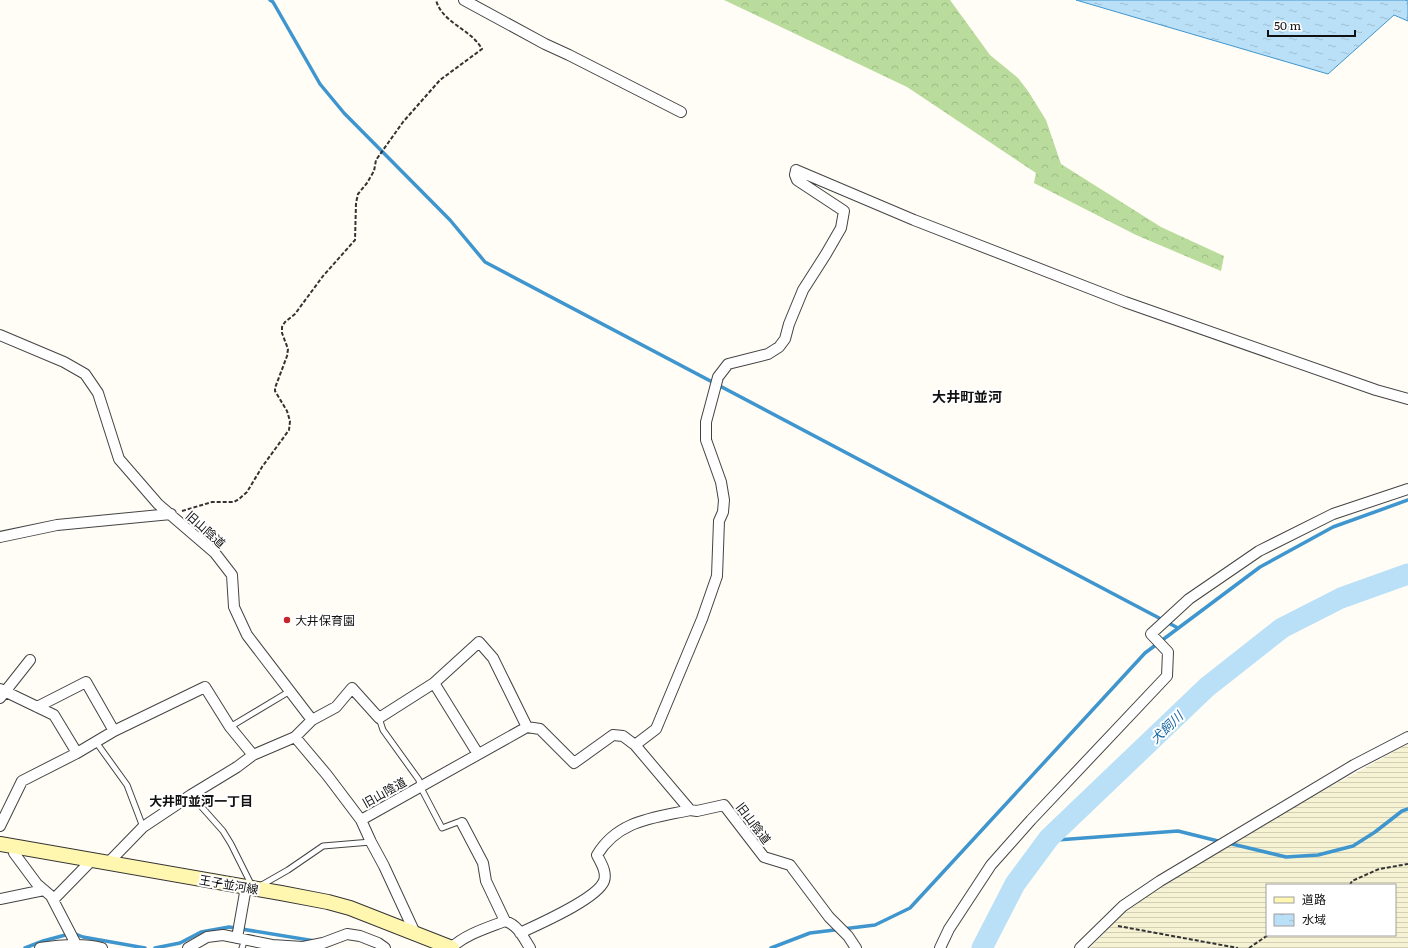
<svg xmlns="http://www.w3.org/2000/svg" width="1408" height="948" viewBox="0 0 1408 948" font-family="Literata,'Noto Sans JP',serif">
<defs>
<pattern id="farmland-rules" width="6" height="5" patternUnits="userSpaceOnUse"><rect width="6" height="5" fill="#f6f3d4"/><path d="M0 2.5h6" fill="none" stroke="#d2cfb5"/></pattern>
<pattern id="forest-crowns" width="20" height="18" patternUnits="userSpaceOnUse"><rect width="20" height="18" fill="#b9dc9c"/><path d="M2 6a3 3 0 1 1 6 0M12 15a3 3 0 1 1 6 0" fill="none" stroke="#9ebc85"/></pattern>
<pattern id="water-ripples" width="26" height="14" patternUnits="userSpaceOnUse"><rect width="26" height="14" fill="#b9e0f7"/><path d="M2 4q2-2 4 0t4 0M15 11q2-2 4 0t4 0" fill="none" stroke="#9ebfd3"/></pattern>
</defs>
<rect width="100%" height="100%" fill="#fffdf5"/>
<path fill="url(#farmland-rules)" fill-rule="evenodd" d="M1408,744V948H1090L1119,917L1156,890L1283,813ZM1267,885H1395V935H1267Z"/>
<path fill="url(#forest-crowns)" d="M724,0H950L990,55L1018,78L1028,91L1046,120L1061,164L1161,227L1224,256L1221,271L1136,235L1034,183L1036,173L907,87Z"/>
<path fill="url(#water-ripples)" stroke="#3f96cf" d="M1076,0H1405L1408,1V21L1394,15L1328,74Z"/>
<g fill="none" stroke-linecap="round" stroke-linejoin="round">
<path stroke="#3f96cf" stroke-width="3.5" d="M270,0L273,2L320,84L344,113L450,220L485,262L1178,628
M1049,838L1057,840L1178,831L1222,842
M1228,843L1286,857L1318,855L1353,846L1375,832L1402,811L1408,809
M25,948L43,941L73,933L83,937L145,948
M155,948L180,943L201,932L229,927L315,941
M771,948L810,933L875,925L910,908L1145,653L1260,567L1333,527L1408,500"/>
<path stroke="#b9e0f7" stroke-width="21" d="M982,948L1015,884L1049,838L1207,687L1282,628L1341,598L1408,574"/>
<g stroke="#444" stroke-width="7">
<path id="service" d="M379,718L383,730L419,780L420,786L442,828L458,822L462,823
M230,727L290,691
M96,742L127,785L143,827
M191,795L223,831L231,844L250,882V887
M260,886L288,870L323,846L371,842
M242,948L245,939"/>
</g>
<g stroke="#444" stroke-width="12">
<path id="minor" d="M464,0L545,44L569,55L681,112
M0,335L64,362L85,374L98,393L119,459L158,504L215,553L232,575L234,607L247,635L312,720
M0,537L57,525L171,514
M434,683L478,754
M0,689L54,715L77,753
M0,698L30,660
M37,707L86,682L114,731
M295,737L327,775L361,820L371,842L384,866L415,933
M635,745L656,729L702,619L717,576L719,521L723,512L724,500L721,482L706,440V422L718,377L728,364L768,354L779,347L785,339L789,324L803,290L826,254L841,228L844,211L797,180L795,175L796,170L914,220L1125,302L1376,390L1408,399
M361,820L527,727L540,729L574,763L613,735L623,736L635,745L690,810L697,811L724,805L764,857L790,865L829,917L848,936L856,948
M462,823L483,863L486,881L505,921
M0,826L22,781L77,753L114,731L205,687L230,727L253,755
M15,847L14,853L37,884L51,896L78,948
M108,863L143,827L191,795L237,767L253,755L295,737L312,720L336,707L352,688L379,718L434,683L479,642L493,658L527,727
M0,899L44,890
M53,900L92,860
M520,933C539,924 597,899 604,881C607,872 601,863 597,855C618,820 654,818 690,810
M237,938L246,887
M40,948C60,945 82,943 102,948
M188,948L207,937L223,935L272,945L303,947L323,943L347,934L360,936L378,943L385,948
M451,948C466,934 487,928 505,921C518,925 523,937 530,948
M940,948L949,929L991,865L1031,820L1167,676L1168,652L1151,634L1189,599L1259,551L1333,514L1408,489
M1080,948L1123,906L1160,881L1354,765L1408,737"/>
</g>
<g stroke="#333" stroke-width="16">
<path id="secondary" d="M0,844L281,893L328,902L350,908L452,948"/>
</g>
<path stroke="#333" stroke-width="2" stroke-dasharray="4 2" stroke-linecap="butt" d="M182,511L212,502H234L239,499L247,492L262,467L289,430L290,421L287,411L275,391V388L287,356L288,349L282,333V327L285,322L295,314L323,276L355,240L356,203L358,194L367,183L374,171L376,160L403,122L440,80L482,49C471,29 442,23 436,0
M1350,885L1352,881L1379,869L1408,864
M1118,926L1238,948
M1249,948L1268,935"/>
<use href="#service" stroke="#fff" stroke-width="5"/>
<use href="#minor" stroke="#fff" stroke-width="10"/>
<use href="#secondary" stroke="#fff6b0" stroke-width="14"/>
</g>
<circle fill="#c4262e" stroke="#fff" stroke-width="1.5" cx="287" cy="620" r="4"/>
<g text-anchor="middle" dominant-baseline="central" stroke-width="4" stroke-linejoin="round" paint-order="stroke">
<g font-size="12" fill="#111" stroke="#fff">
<text transform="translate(206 529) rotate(42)">旧山陰道</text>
<text transform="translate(384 792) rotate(-29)">旧山陰道</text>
<text transform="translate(754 823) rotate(53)">旧山陰道</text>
<text transform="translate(229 884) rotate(10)">王子並河線</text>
</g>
<g font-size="12" fill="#111" stroke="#fff" text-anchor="start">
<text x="295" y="620">大井保育園</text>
</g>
<g font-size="13" font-style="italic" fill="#1768a6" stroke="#fff">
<text transform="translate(1166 727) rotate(-44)">犬飼川</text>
</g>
<g font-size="13" font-weight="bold" fill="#111" stroke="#fff">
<text x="201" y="800">大井町並河一丁目</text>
</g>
<g font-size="14" font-weight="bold" fill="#111" stroke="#fff">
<text x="967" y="396">大井町並河</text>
</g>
</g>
<rect x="1266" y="884" width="130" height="52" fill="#ffffff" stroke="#a0a0a0"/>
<rect x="1274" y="897" width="20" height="6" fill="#fff6b0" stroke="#a0a0a0"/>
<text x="1302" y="904" font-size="12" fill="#111111">道路</text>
<rect x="1274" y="914" width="20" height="12" fill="url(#water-ripples)" stroke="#a0a0a0"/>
<text x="1302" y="924" font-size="12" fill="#111111">水域</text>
<path d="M1268 30v6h87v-6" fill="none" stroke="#111111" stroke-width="2"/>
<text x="1274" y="30" font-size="12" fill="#111111" stroke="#ffffff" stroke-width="3" paint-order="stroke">50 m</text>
</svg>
